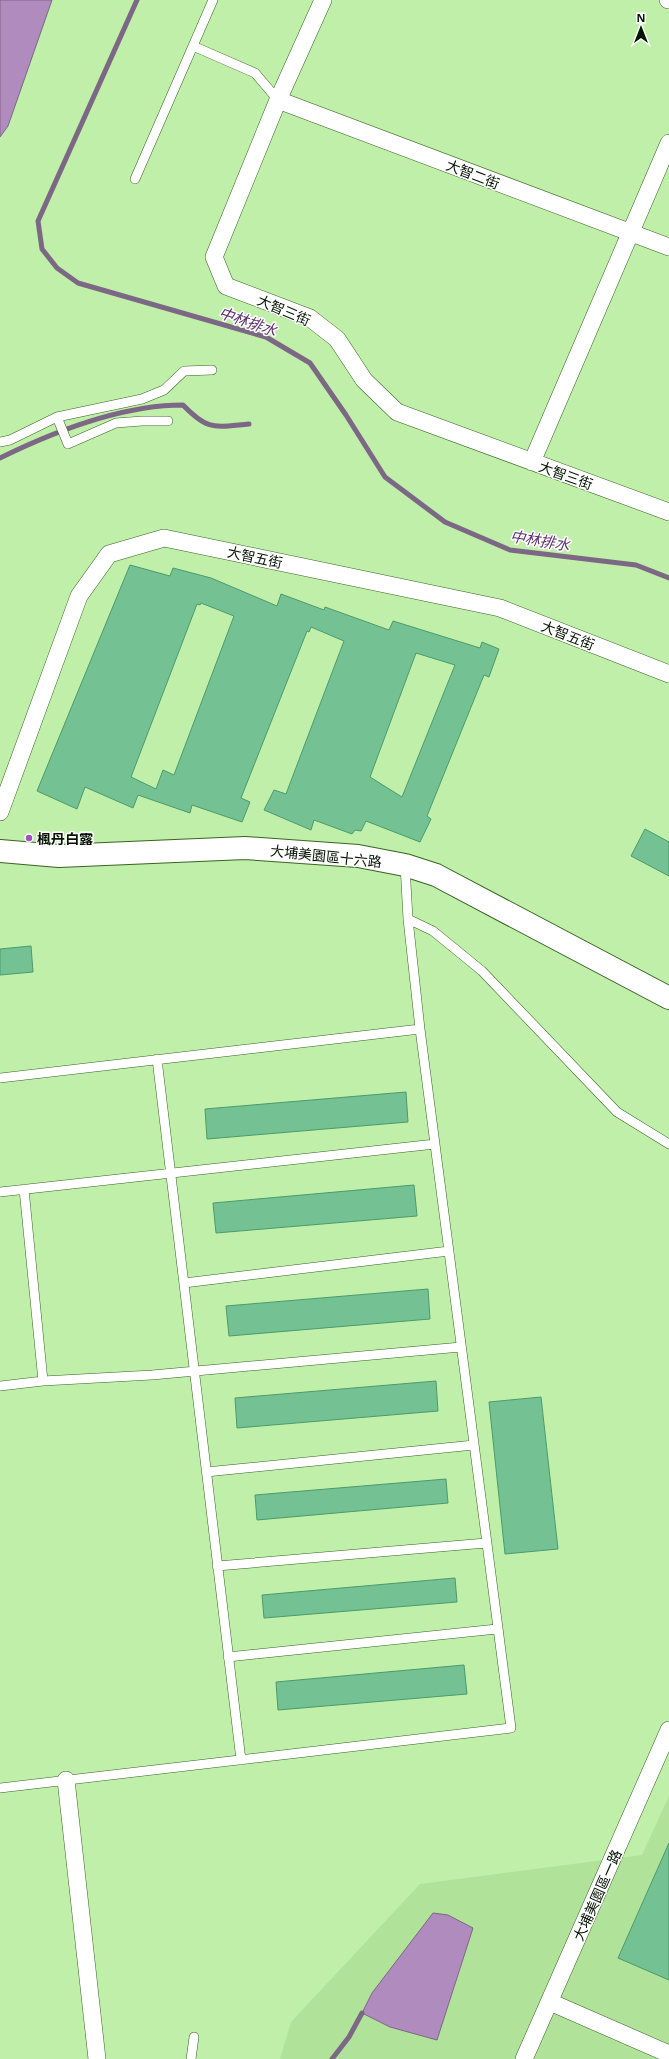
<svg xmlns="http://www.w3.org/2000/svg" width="669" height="2059" viewBox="0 0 669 2059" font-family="'Noto Sans','Noto Sans TC',sans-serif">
<rect width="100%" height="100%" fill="#bfefa9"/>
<path fill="#b0e399" d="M669,1796V2059H280L291,2022L420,1884L642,1855Z"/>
<path fill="#b08bbe" stroke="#7c6785" d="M0,0H52L8,126L0,137Z
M433,1913L448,1915L473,1928L437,2040L390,2027L362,2013L372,1993Z"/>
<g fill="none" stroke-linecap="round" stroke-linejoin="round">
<path stroke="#7c6785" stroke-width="5" d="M137,0L38,221L42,249L57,268L78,283L266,337L310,363L346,415L385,477L445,522L510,550L636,565L669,578
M0,458C55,431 121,405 183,405C208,431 214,427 249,424
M332,2059L349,2037L362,2013"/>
</g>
<path fill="#74c293" stroke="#4b9a6c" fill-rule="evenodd" d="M130,565L170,576L173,568L211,578L277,606L281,594L324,610L325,607L389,630L393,621L480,648L482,642L499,649L489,677L484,675L427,816L431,819L420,842L366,821L361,831L355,830L352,834L314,820L311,830L264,810L274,790L286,794L344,641L311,627L309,632L307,631L241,798L250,802L242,822L192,805L190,813L138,795L133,808L85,787L77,809L37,791ZM201,603L234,616L174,775L163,770L156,789L131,777L197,604L200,605ZM416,653L455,665L402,797L370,777Z
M645,829L669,842V876L631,856Z
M31,946L33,972L0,975V949Z
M406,1092L408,1122L207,1139L205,1109Z
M414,1185L417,1216L216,1233L213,1203Z
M428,1289L430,1319L229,1336L226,1306Z
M436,1381L438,1411L237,1428L235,1398Z
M541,1397L558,1549L505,1554L489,1402Z
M446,1479L448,1503L257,1520L255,1495Z
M455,1578L457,1602L264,1618L262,1595Z
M464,1665L467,1694L278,1710L276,1682Z
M669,1843V1980L618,1958Z"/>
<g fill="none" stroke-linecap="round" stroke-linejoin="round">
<g stroke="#396323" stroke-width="10">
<path id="service" d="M193,46L255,73L278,100
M135,179L213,0
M57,417L68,444L116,423L142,421H168
M0,442L10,440L57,417L142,399L164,390L184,371L212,370
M405,865L408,919L433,931L482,971L617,1112L669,1144
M157,1059L241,1760
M0,1078L420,1029
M0,1192L435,1144
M184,1283L449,1251
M43,1381L152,1375L461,1347
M0,1386L43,1381L24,1189
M206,1472L474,1445
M217,1566L486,1543
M228,1657L497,1629
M0,1788L511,1728L420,1029L408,919
M191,2059L194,2037"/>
</g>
<g stroke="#396323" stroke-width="18">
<path id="minor" d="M323,0L278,100L214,257L226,286L310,318L337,339L364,380L397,412L669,512
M668,0H669
M278,100L669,247
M532,462L669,143
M0,812L79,596L109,554L164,538L500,608L669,674
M66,1780L97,2059
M550,2002L669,2054
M524,2059L669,1730"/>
</g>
<g stroke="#396323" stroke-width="24">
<path id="tertiary" d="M0,851L59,856L245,848L358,856L405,865L436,875L669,998"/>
</g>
<use href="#service" stroke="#fff" stroke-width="9"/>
<use href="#minor" stroke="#fff" stroke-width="17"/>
<use href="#tertiary" stroke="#fff" stroke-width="22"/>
</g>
<circle fill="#a451c1" stroke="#fff" stroke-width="1.5" cx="29" cy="838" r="4"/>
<g text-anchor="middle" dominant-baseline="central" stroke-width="3" stroke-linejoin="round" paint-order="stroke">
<g font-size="14" fill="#041400" stroke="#fff">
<text transform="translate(473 174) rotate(21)">大智二街</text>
<text transform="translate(284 310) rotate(23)">大智三街</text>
<text transform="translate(566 475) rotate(20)">大智三街</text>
<text transform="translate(255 557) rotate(12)">大智五街</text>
<text transform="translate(568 635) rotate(21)">大智五街</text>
<text transform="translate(326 856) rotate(6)">大埔美園區十六路</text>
<text transform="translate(597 1895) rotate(-66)">大埔美園區一路</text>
</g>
<g font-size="14" font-weight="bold" fill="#041400" stroke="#fff" text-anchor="start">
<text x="37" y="838">楓丹白露</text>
</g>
<g font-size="15" font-style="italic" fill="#5e306f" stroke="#fff">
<text transform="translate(248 321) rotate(19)">中林排水</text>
<text transform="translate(540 540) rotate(9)">中林排水</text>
</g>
</g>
<g transform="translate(641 28)" stroke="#ffffff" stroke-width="3" paint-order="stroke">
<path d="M0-3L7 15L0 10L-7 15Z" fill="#041400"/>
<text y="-6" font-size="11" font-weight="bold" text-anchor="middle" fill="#041400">N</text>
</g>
</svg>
